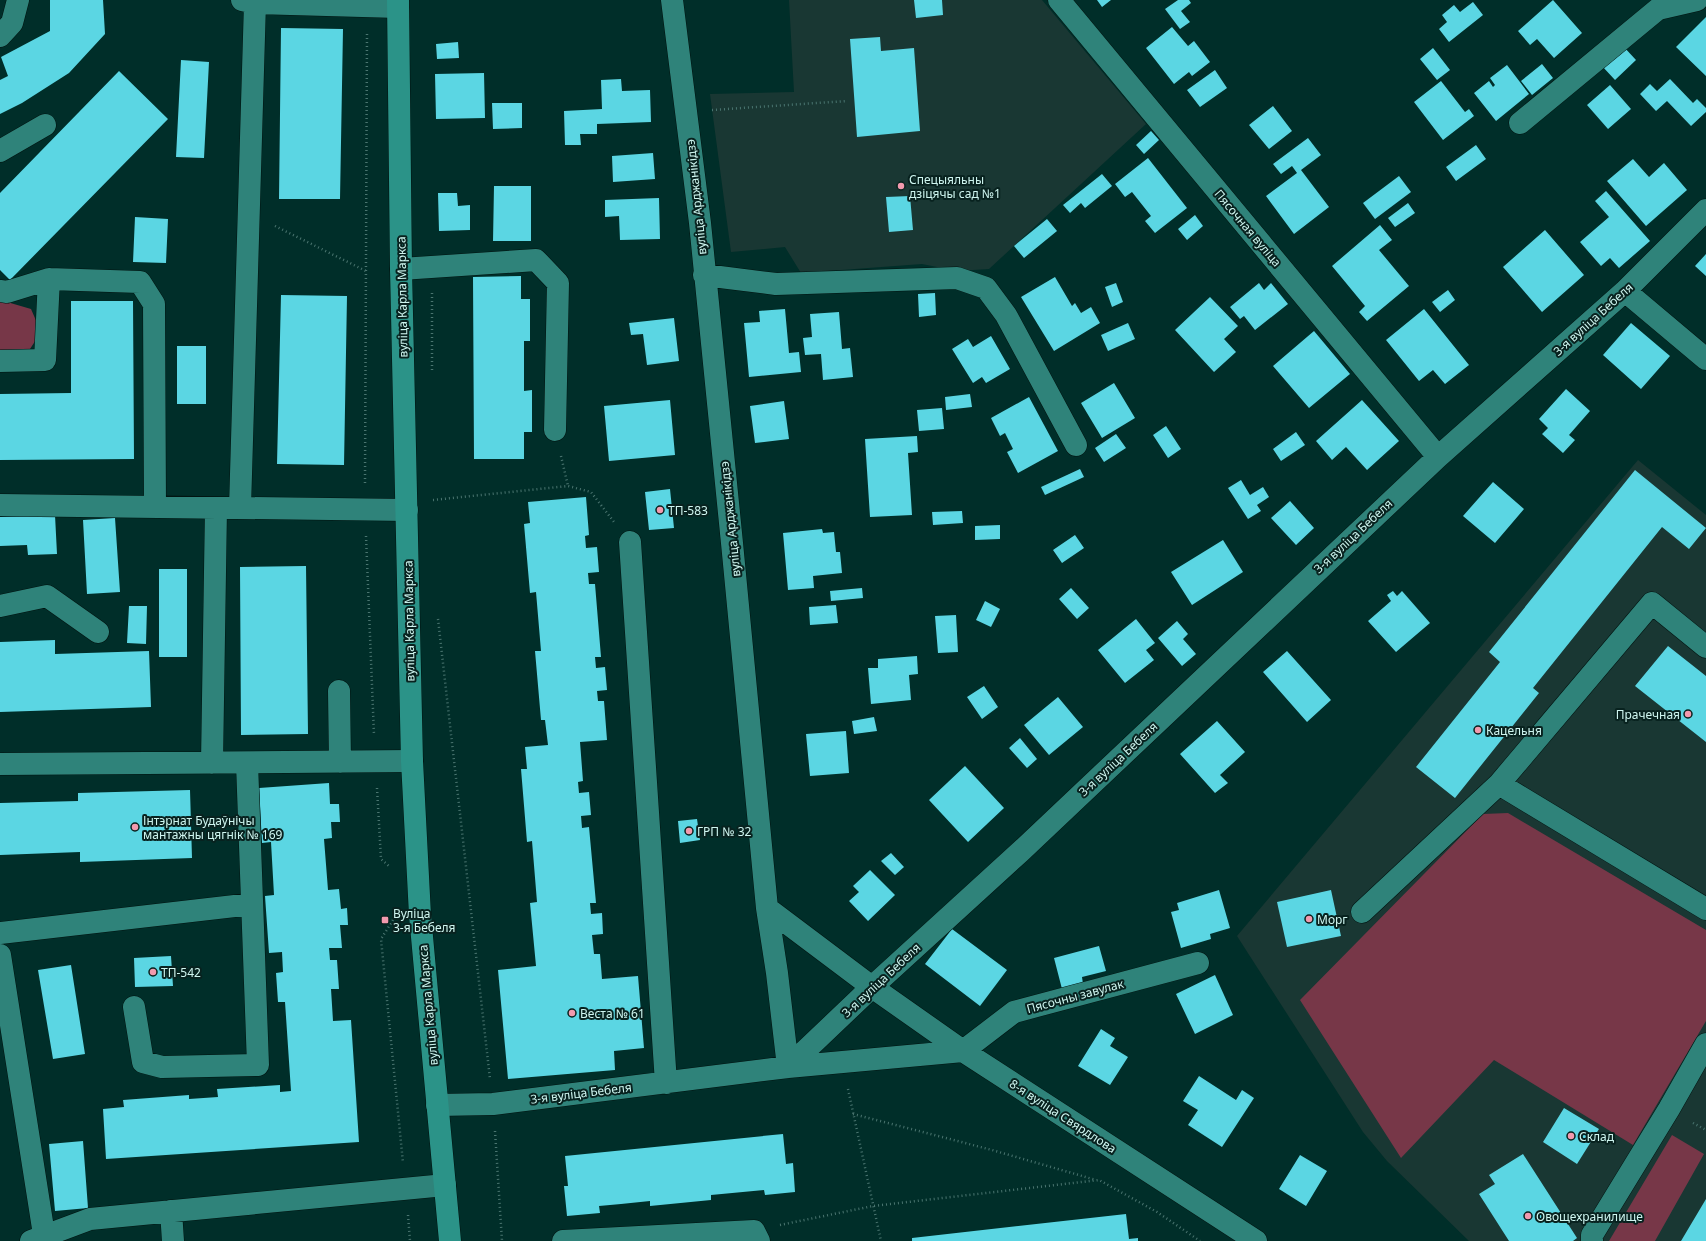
<svg xmlns="http://www.w3.org/2000/svg" width="1706" height="1241" viewBox="0 0 1706 1241" font-family="'Noto Sans',sans-serif">
<rect width="100%" height="100%" fill="#002e29"/>
<path fill="#193733" d="M789,0H1042L1146,124L989,269L957,271L922,264L801,273L785,247L731,252L710,94L794,92Z
M1638,460L1706,515V1241H1469L1387,1161L1363,1132L1237,936Z"/>
<path fill="#773748" d="M0,302H7L31,309L41,332L30,349L0,351Z
M1508,813L1706,930V1021L1633,1145L1494,1060L1401,1158L1300,1000L1483,814Z
M1672,1135L1704,1154L1655,1241H1609Z"/>
<path fill="#5bd6e3" d="M50,0H103L105,34L69,73L22,103L0,114V80L8,76L1,57L50,31Z
M914,0H942L943,15L916,18Z
M1097,0H1111L1102,7Z
M1178,0H1189L1191,3L1181,11L1190,22L1180,29L1165,9Z
M1553,0L1582,33L1554,58L1537,39L1530,45L1518,31Z
M1473,2L1483,15L1449,42L1439,29L1447,22L1442,15L1454,5L1460,12Z
M1706,17V76L1676,47Z
M1172,27L1188,46L1194,41L1210,62L1192,76L1189,72L1174,84L1146,48Z
M281,28L343,29L340,199H279Z
M880,37L881,51L914,48L920,131L857,137L850,39Z
M458,42L459,58L437,59L436,44Z
M1623,46L1636,60L1615,80L1602,66Z
M1433,48L1450,70L1437,80L1420,59Z
M181,60L209,62L204,158L176,157Z
M1542,64L1553,78L1532,95L1521,81Z
M1507,65L1529,94L1496,121L1474,93L1489,81L1493,87L1495,85L1490,78Z
M1215,70L1227,88L1200,107L1187,90Z
M119,71L168,119L10,280L0,270V193Z
M484,73L485,118L436,119L435,74Z
M621,79L622,91L650,90L651,122L597,124V134H580L581,145H565L564,111L602,109L601,80Z
M1670,79L1693,103L1697,99L1706,108V112L1691,126L1667,101L1656,111L1640,94L1650,84L1657,91Z
M1441,81L1465,112L1469,109L1474,116L1443,140L1414,102Z
M1610,85L1631,109L1608,129L1587,105Z
M492,103H522V128L493,129Z
M1273,106L1292,131L1269,149L1249,125Z
M1151,131L1159,140L1144,154L1136,145Z
M1308,138L1321,155L1301,170L1329,207L1294,234L1266,196L1297,173L1292,166L1281,174L1273,164Z
M1476,145L1486,159L1456,181L1446,167Z
M653,153L655,179L613,182L612,156Z
M1148,158L1187,208L1155,233L1145,221L1151,216L1132,192L1125,197L1115,184Z
M1633,159L1649,177L1664,163L1687,190L1646,226L1607,181Z
M1102,174L1112,186L1085,208L1081,203L1070,213L1063,205Z
M1399,176L1411,192L1375,219L1363,203Z
M494,186H531V241H493Z
M1606,191L1650,241L1619,268L1610,258L1601,266L1580,242L1609,217L1595,201Z
M438,193H457L458,206L470,205V230L439,231Z
M910,196L913,230L889,232L886,197Z
M659,198L660,239L620,240L619,216L605,217V200Z
M1408,203L1415,213L1395,227L1388,218Z
M1195,215L1203,226L1187,240L1178,229Z
M135,217L168,219L166,263L133,262Z
M1047,219L1057,231L1024,258L1014,246Z
M1380,225L1392,240L1379,250L1409,286L1367,321L1359,312L1365,306L1332,266Z
M1545,230L1584,275L1542,312L1503,267Z
M1706,254V276L1695,266Z
M521,276V299H530V341H524V391L532,390V432H524V459H474L473,277Z
M1055,277L1072,306L1075,303L1081,313L1091,307L1100,323L1054,351L1021,297Z
M1116,283L1123,302L1112,307L1105,287Z
M1259,283L1264,290L1271,283L1288,304L1255,330L1244,316L1240,319L1230,307Z
M1448,290L1455,300L1440,312L1432,302Z
M935,293L936,315L919,317L918,294Z
M281,295L347,296L344,465L277,464Z
M1210,297L1238,326L1224,339L1236,352L1214,372L1175,330Z
M71,301H133L134,459L0,460V394L71,393Z
M785,309L789,353L799,352L801,372L749,377L744,323L760,322L759,311Z
M1424,309L1469,365L1445,384L1433,370L1419,381L1386,340Z
M839,312L842,349L850,348L853,377L823,380L821,354L805,355L803,338L812,337L810,314Z
M674,318L679,361L647,365L643,334L631,335L629,323Z
M1128,323L1135,339L1108,351L1101,335Z
M1631,323L1670,356L1641,389L1603,355Z
M1314,331L1350,374L1309,408L1273,366Z
M991,336L1010,369L986,383L982,377L973,383L952,349L968,339L973,347Z
M177,346H206V404H177Z
M1114,383L1135,418L1102,438L1081,403Z
M1566,389L1590,411L1569,435L1575,440L1563,453L1542,434L1548,428L1539,419Z
M970,394L972,407L946,410L945,397Z
M1029,397L1058,451L1018,473L1007,452L1013,449L1005,433L1000,436L991,418Z
M670,400L675,455L609,461L604,406Z
M1362,400L1399,441L1367,470L1346,447L1332,460L1316,441Z
M784,401L789,439L755,443L750,406Z
M942,408L944,429L919,431L917,410Z
M1166,426L1181,449L1168,458L1153,435Z
M1296,432L1305,445L1281,461L1273,449Z
M1116,434L1126,448L1104,462L1095,448Z
M917,436L918,452L908,453L912,515L870,517L865,439Z
M1080,469L1084,477L1045,495L1041,487Z
M1635,470L1706,528L1689,549L1662,527L1533,688L1539,693L1455,798L1416,767L1500,662L1489,652Z
M1241,480L1250,495L1263,487L1269,497L1257,505L1261,511L1248,519L1228,488Z
M1493,482L1524,509L1495,543L1463,516Z
M670,489L674,528L649,530L645,492Z
M586,497L589,535L585,536L586,548L597,547L599,572L588,573L589,584H595L601,657H595L596,668L605,667L607,690L597,691L598,701H604L607,740L580,742L583,781L578,782L579,793L589,792L591,815L581,816L582,828L589,827L596,903H590L591,914L602,913L603,934L592,935L594,954H600L602,979L638,976L644,1048L614,1051L615,1070L508,1079L498,970L536,966L530,903L537,902L532,841L527,842L521,769H527L525,747L548,745L545,720H541L535,651H541L536,592L530,593L524,524L530,523L528,502Z
M1290,501L1314,528L1296,545L1271,518Z
M962,511L963,523L933,525L932,512Z
M55,515L57,554L28,555L27,545L0,546V517Z
M115,518L120,592L87,594L83,520Z
M1000,525V539L975,540V526Z
M822,529L823,533L834,532L836,552H840L842,573L813,576L814,588L788,590L783,533Z
M1075,535L1084,548L1062,563L1053,550Z
M1223,540L1243,572L1192,605L1171,572Z
M306,566L308,734L241,735L240,567Z
M159,569H187V657H159Z
M862,588L863,598L831,601L830,591Z
M1071,588L1089,608L1077,619L1059,599Z
M1393,591L1397,596L1402,591L1430,623L1396,652L1368,621L1391,601L1387,595Z
M985,601L1000,609L991,627L976,620Z
M836,605L838,623L810,625L809,607Z
M129,606H147L146,644L127,643Z
M956,615L958,652L938,653L935,616Z
M1136,619L1155,643L1146,650L1154,660L1125,683L1098,650Z
M1177,621L1188,634L1183,639L1196,654L1182,666L1158,638Z
M55,640V654L149,651L151,707L0,712V642Z
M1668,646L1706,676V742L1635,686Z
M1287,651L1331,700L1307,722L1263,672Z
M917,656L918,674L909,675L911,700L871,704L868,668H878V659Z
M984,686L998,707L982,719L967,697Z
M1058,697L1083,727L1049,755L1024,725Z
M874,717L877,731L854,734L852,721Z
M1217,721L1245,752L1220,775L1228,783L1215,793L1180,754Z
M846,731L849,773L810,776L806,734Z
M1020,738L1037,759L1027,768L1009,748Z
M965,766L1004,808L968,842L929,800Z
M329,783L330,804H339L340,822H331L332,838L324,839L328,890L339,889L341,909L347,908L348,925H340L342,948H329L330,960H337L339,989H331L333,1021L351,1020L359,1142L106,1159L103,1109L124,1107L123,1100L189,1095V1099L218,1097L217,1089L280,1085V1092L291,1091L285,1002H278L276,973L283,972L282,952L269,953L265,896L274,895L271,842L262,843L259,788Z
M190,790L192,858L80,862V852L0,855V803L78,801V793Z
M697,819L700,840L680,843L678,821Z
M891,853L904,867L895,875L881,861Z
M870,870L895,895L868,921L849,901L859,892L853,886Z
M1219,890L1230,928L1210,934L1211,939L1181,948L1171,912L1179,910L1177,903Z
M1331,890L1341,936L1287,947L1277,902Z
M952,929L1007,970L980,1006L925,964Z
M1099,946L1106,971L1082,977L1083,984L1062,989L1054,958Z
M171,956L173,986L135,987L134,958Z
M71,965L85,1054L53,1059L38,970Z
M1215,975L1233,1015L1195,1034L1176,994Z
M1101,1029L1115,1038L1110,1046L1128,1057L1110,1085L1078,1066Z
M1199,1076L1236,1100L1242,1090L1254,1098L1222,1147L1188,1125L1198,1110L1183,1101Z
M1564,1108L1599,1129L1577,1164L1543,1142Z
M783,1134L786,1164L793,1163L795,1192L765,1195L764,1190L711,1195V1200L650,1206V1201L621,1204L599,1206L600,1213L567,1216L564,1186H568L565,1156Z
M83,1141L88,1208L55,1211L49,1144Z
M1523,1154L1577,1238L1573,1241H1509L1479,1194L1495,1184L1489,1175Z
M1300,1155L1327,1171L1306,1206L1279,1189Z
M1706,1199V1241H1681Z
M1126,1214L1129,1239L1138,1238V1241H912V1238Z"/>
<g fill="none" stroke-linecap="round" stroke-linejoin="round">
<g stroke="#001411" stroke-width="23">
<path id="minor" d="M242,0L255,3L398,7
M672,0L700,223L732,543L767,908L872,987L963,1051L1256,1241
M1059,0L1438,457
M0,36L12,23L18,0
M1520,123L1658,9L1697,0
M0,151L45,125
M401,269L536,260L558,283L555,430
M704,275L776,284L957,278L986,288L1006,315L1076,445
M0,291L7,292L49,279L140,282L154,304L155,507
M1625,291L1706,359
M0,361L45,360L49,279
M0,505L407,510
M240,508L255,3
M630,542L666,1083
M0,606L47,596L98,632
M1706,647L1652,603L1499,784L1706,909
M339,691L340,762
M212,763L216,508
M0,764L412,761
M767,908L777,973L788,1067L963,1051L1014,1012L1198,963
M1362,912L1499,784
M0,933L252,904
M0,955L45,1241
M134,1007L143,1062L162,1067L258,1065L247,763
M437,1105L493,1104L788,1067L872,987L1020,852L1438,457L1625,291L1706,210
M171,1211L173,1241
M31,1241L90,1219L445,1185
M563,1241L754,1231L759,1241
M1592,1241V1235L1669,1109L1706,1044"/>
</g>
<g stroke="#001411" stroke-width="23">
<path id="major" d="M398,0L401,269L412,761L420,915L450,1241"/>
</g>
<path stroke="#4a7570" stroke-width="2.5" stroke-dasharray="1 3" stroke-linecap="butt" d="M712,110L847,101
M275,226L366,271
M432,293V372
M561,456L568,486
M365,483L367,32
M433,500L568,486L591,492L614,522
M366,536L374,735
M438,619L490,1079
M377,788L381,859L390,867
M393,920L381,939L403,1163
M848,1089L881,1241
M853,1114L992,1150L1096,1180
M1693,1123L1706,1130
M495,1131L502,1241
M408,1215L410,1241
M780,1225L873,1206L1099,1180L1157,1212L1200,1241"/>
<use href="#minor" stroke="#2f837a" stroke-width="22"/>
<use href="#major" stroke="#2b9388" stroke-width="22"/>
</g>
<g fill="#f29aae" stroke="#08221f" stroke-width="1.5">
<circle cx="901" cy="186" r="4"/>
<circle cx="660" cy="510" r="4"/>
<circle cx="1688" cy="714" r="4"/>
<circle cx="1478" cy="730" r="4"/>
<circle cx="135" cy="827" r="4"/>
<circle cx="689" cy="831" r="4"/>
<circle cx="1309" cy="919" r="4"/>
<rect x="381" y="916" width="8" height="8" rx="2"/>
<circle cx="153" cy="972" r="4"/>
<circle cx="572" cy="1013" r="4"/>
<circle cx="1571" cy="1136" r="4"/>
<circle cx="1528" cy="1216" r="4"/>
</g>
<g text-anchor="middle" dominant-baseline="central" stroke-width="4" stroke-linejoin="round" paint-order="stroke">
<g font-size="12" fill="#cff6f0" stroke="#08221f" text-anchor="start">
<text x="909" y="179">Спецыяльны<tspan x="909" dy="14">дзіцячы сад №1</tspan></text>
<text x="668" y="510">ТП-583</text>
<text x="1680" y="714" text-anchor="end">Прачечная</text>
<text x="1486" y="730">Кацельня</text>
<text x="143" y="820">Інтэрнат Будаўнічы<tspan x="143" dy="14">мантажны цягнік № 169</tspan></text>
<text x="697" y="831">ГРП № 32</text>
<text x="393" y="913">Вуліца<tspan x="393" dy="14">3-я Бебеля</tspan></text>
<text x="1317" y="919">Морг</text>
<text x="161" y="972">ТП-542</text>
<text x="580" y="1013">Веста № 61</text>
<text x="1579" y="1136">Склад</text>
<text x="1536" y="1216">Овощехранилище</text>
</g>
<g font-size="12" fill="#cff6f0" stroke="#08221f">
<text transform="translate(696 197) rotate(-96)">вуліца Арджанікідзэ</text>
<text transform="translate(1248 228) rotate(50)">Пясочная вуліца</text>
<text transform="translate(402 297) rotate(-91)">вуліца Карла Маркса</text>
<text transform="translate(1593 319) rotate(-42)">3-я вуліца Бебеля</text>
<text transform="translate(730 519) rotate(-96)">вуліца Арджанікідзэ</text>
<text transform="translate(1353 536) rotate(-43)">3-я вуліца Бебеля</text>
<text transform="translate(409 621) rotate(-91)">вуліца Карла Маркса</text>
<text transform="translate(1118 759) rotate(-43)">3-я вуліца Бебеля</text>
<text transform="translate(881 980) rotate(-43)">3-я вуліца Бебеля</text>
<text transform="translate(1075 996) rotate(-15)">Пясочны завулак</text>
<text transform="translate(428 1005) rotate(-95)">вуліца Карла Маркса</text>
<text transform="translate(581 1093) rotate(-7)">3-я вуліца Бебеля</text>
<text transform="translate(1063 1116) rotate(33)">8-я вуліца Свярдлова</text>
</g>
</g>
</svg>
